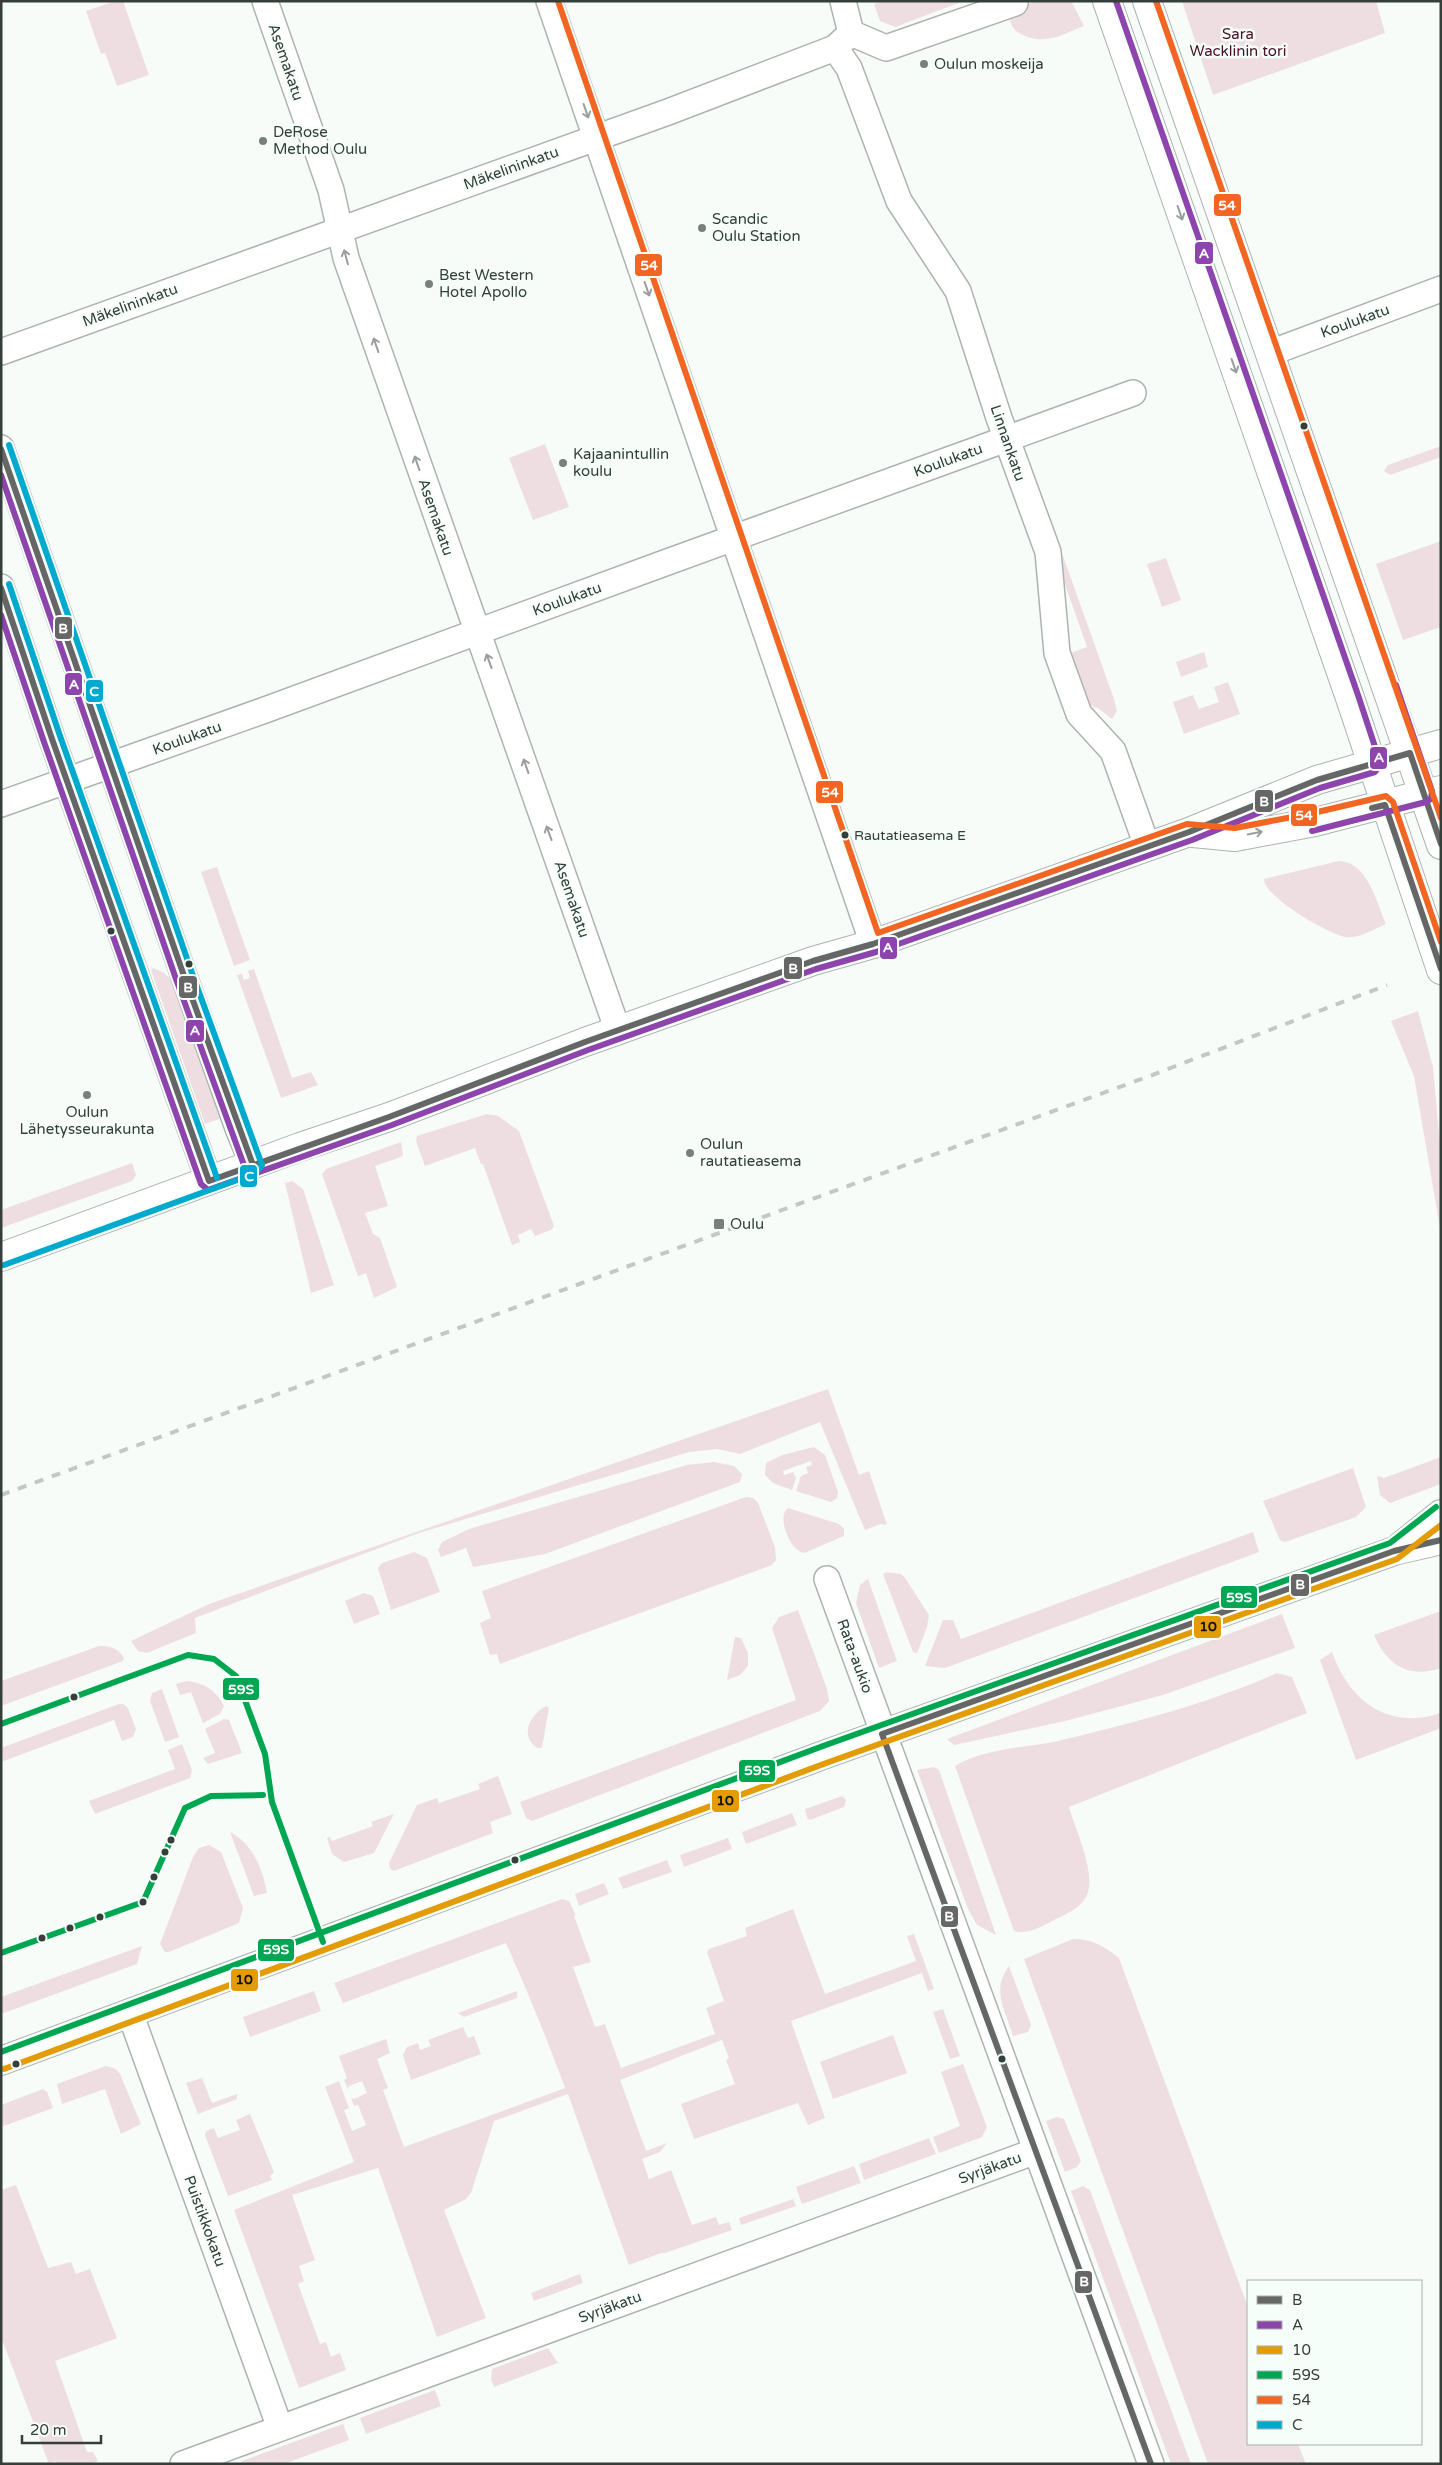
<svg xmlns="http://www.w3.org/2000/svg" width="1442" height="2465" viewBox="0 0 1442 2465" font-family="'Varela Round',sans-serif">
<rect width="100%" height="100%" fill="#f7fcf9"/>
<path fill="#eedee1" d="M115,1H123L149,75L117,86L105,53L101,54L86,11Z
M882,1H964L895,27L880,21L874,4Z
M1036,1H1071L1084,26C1063,34 1047,45 1025,36C1015,32 1011,27 1009,16L1015,9Z
M1182,1H1376L1385,33L1213,95Z
M545,444L569,507L533,520L509,458Z
M1441,446V457L1390,475L1384,471L1388,465Z
M1441,541V627L1403,640L1376,564Z
M1063,556L1114,699L1117,711L1112,719L1098,708L1082,703L1065,655L1087,647L1056,559Z
M1166,558L1181,600L1162,607L1147,564Z
M1204,652L1208,667L1181,677L1176,662Z
M1228,682L1240,714L1184,734L1173,702L1193,695L1199,709L1219,702L1214,687Z
M1339,861C1368,862 1376,902 1386,924C1374,929 1359,939 1346,937C1329,935 1263,896 1264,879Z
M217,867L250,960L234,966L201,872Z
M153,968L163,972L176,984L222,1118L205,1124L151,970Z
M254,969L292,1078L311,1072L318,1085L281,1098L237,975L242,974L244,980L250,978L248,971Z
M1418,1011L1433,1067L1441,1157V1234L1414,1076L1391,1021Z
M487,1114L498,1116L519,1131L554,1226L551,1230L535,1236L531,1229L518,1235L520,1242L512,1245L483,1164H481L475,1148L425,1166L416,1141L417,1136Z
M401,1142L403,1155L401,1157L375,1166L388,1206L365,1213L373,1234L380,1238L397,1287L374,1298L366,1273L358,1276L322,1174L326,1169Z
M132,1163L136,1175L132,1181L1,1228V1210Z
M292,1181L303,1189L334,1285L311,1293L285,1183Z
M828,1389L859,1475L869,1471L887,1525L880,1524L865,1530L820,1422L740,1454L717,1449L689,1452L419,1533L195,1618L196,1633L147,1653L138,1651L131,1641L209,1604Z
M814,1447L825,1455L838,1492L837,1498L831,1502L796,1491L801,1476L808,1473L806,1467L812,1465L811,1461L783,1471L784,1475L793,1472L796,1478L792,1490L773,1483L765,1475L766,1463L782,1455Z
M1441,1457V1484L1390,1503L1380,1495L1377,1476L1384,1478Z
M714,1462L734,1466L742,1474L740,1482L545,1554L473,1567L466,1548L441,1557L438,1550L442,1542L469,1529L687,1465Z
M1353,1468L1366,1507L1356,1517L1285,1542L1280,1540L1263,1501Z
M746,1497L753,1498L758,1503L775,1547L776,1560L772,1565L500,1664L497,1654L490,1655L480,1623L491,1618L482,1591Z
M788,1508L839,1524L844,1529V1536L804,1553C790,1551 776,1516 788,1508Z
M1253,1532L1259,1552L945,1668L925,1666L943,1620H953L961,1639Z
M414,1552L427,1558L440,1592L391,1610L378,1568L382,1563Z
M887,1572L901,1574L905,1578L929,1615L927,1627L917,1653L913,1652L883,1574Z
M868,1579L897,1661L879,1668L856,1603L860,1585Z
M364,1593L373,1596L380,1614L354,1624L345,1601Z
M798,1610L827,1689L829,1701L820,1711L532,1821L526,1818L520,1802L796,1700L772,1628L779,1617Z
M1441,1611V1668C1408,1679 1387,1665 1374,1635Z
M1282,1614L1295,1648L1163,1695L1065,1721L954,1745L947,1739Z
M735,1637L741,1638L748,1653V1666L740,1675L727,1680Z
M99,1646C111,1646 118,1648 124,1658L123,1661L1,1706V1681Z
M1332,1652C1349,1700 1387,1731 1441,1713V1728L1356,1760L1320,1660Z
M1277,1673L1292,1677L1307,1713L1069,1807C1075,1829 1098,1876 1086,1897C1079,1909 1066,1914 1054,1920C1043,1926 1028,1935 1014,1931L955,1766C985,1748 1025,1748 1058,1741C1132,1723 1208,1704 1277,1673Z
M187,1681C204,1683 216,1690 224,1706L220,1714L203,1723L191,1692L180,1695L176,1684Z
M162,1689L179,1737L165,1742L150,1701L152,1693Z
M119,1704H123L128,1708L136,1729L133,1737L122,1741L114,1720L1,1762V1748Z
M546,1706L549,1708L542,1748H537C519,1735 530,1715 546,1706Z
M224,1719L229,1720L242,1753L208,1764L203,1758L215,1753L205,1729Z
M182,1744L192,1770L190,1778L95,1814L89,1801L175,1769L168,1750Z
M934,1767L939,1770L996,1935L977,1925L968,1909L917,1770Z
M498,1776L512,1814L490,1822L493,1833L394,1871L390,1869L389,1863L417,1805L437,1798L439,1803L480,1789L478,1784Z
M842,1796L846,1800L844,1807L810,1820L807,1818L805,1809Z
M792,1813L797,1825L746,1844L742,1832Z
M394,1814L374,1853L344,1862L332,1854L327,1838L330,1837L332,1841L373,1826L371,1822Z
M230,1832C252,1843 263,1869 267,1893L254,1896Z
M728,1838L732,1849L684,1867L680,1855Z
M209,1845L221,1852L243,1908L239,1923L169,1952H165L160,1944L193,1857L199,1848Z
M667,1860L672,1872L623,1889L618,1878Z
M604,1883L609,1894L579,1906L575,1894Z
M562,1899L569,1901L576,1915L574,1916L591,1962L573,1967L595,2027L605,2024L621,2068L715,2034L706,2008L724,2001L707,1952L709,1949L747,1936L745,1928L793,1909L825,1994L916,1961L907,1936L914,1934L934,1989L928,1991L922,1973L791,2021L825,2118L808,2125L798,2103L694,2139L681,2104L735,2084L726,2060L729,2058L722,2040L620,2080L646,2151L667,2143L660,2152L642,2159L649,2179L671,2170L692,2225L716,2217L719,2225L729,2222L732,2230L665,2253H661L629,2265L568,2094L494,2121L471,2193L466,2199L444,2210L486,2318L437,2337L378,2168L292,2195L315,2260L299,2266L304,2281L298,2284L320,2344L326,2342L331,2357L340,2353L346,2370L299,2388L234,2210L354,2162L325,2087L339,2081L349,2108L344,2110L352,2131L366,2125L358,2105L354,2106L351,2098L354,2099L367,2093L362,2081L349,2086L348,2089L344,2080L347,2078L339,2056L386,2039L390,2053L377,2059L388,2088L383,2090L404,2147L565,2088C547,2038 527,1991 506,1943L343,2003L334,1983Z
M1073,1939C1092,1939 1104,1946 1119,1958L1248,2307V2444H1298L1306,2464H1208L1024,1959Z
M142,1946L137,1964L1,2014V1997Z
M1009,1966L1031,2025L1028,2032L1013,2036C1005,2010 991,1990 1009,1966Z
M314,1991L321,2011L250,2037L243,2017Z
M517,1991V1998L464,2017L458,2013Z
M943,2009L960,2056L950,2059L933,2012Z
M463,2027L468,2038L474,2036L481,2054L411,2080L403,2055L407,2047L418,2043L420,2050L431,2046L428,2040Z
M893,2035L907,2073L833,2099L820,2062Z
M963,2064L987,2127L982,2137L939,2153L933,2137L960,2126L941,2072Z
M106,2066L116,2069L120,2074L141,2124L121,2134L105,2089L62,2104L57,2084Z
M202,2078L212,2103L237,2094V2099L198,2114L186,2083Z
M43,2089L47,2092L53,2108L1,2127V2105Z
M250,2114L274,2172L270,2176L272,2180L228,2196L205,2135L206,2131L214,2128L218,2138L240,2130L236,2120Z
M1057,2117L1064,2119L1081,2161L1077,2167L1065,2172L1046,2121Z
M929,2138L936,2154L864,2180L859,2164Z
M854,2166L861,2183L802,2204L796,2187Z
M16,2185L48,2268L71,2262L76,2274L90,2269L117,2338L55,2361L87,2452H93L98,2461L91,2464H57L55,2461L49,2464L1,2337V2190Z
M1083,2186L1090,2190L1191,2464H1171L1071,2191Z
M793,2199L796,2206L741,2225L739,2218Z
M580,2274L583,2283L534,2301L531,2293Z
M548,2348L558,2363L494,2387L491,2379L492,2369Z
M435,2390L441,2406L366,2434L360,2418Z
M343,2424L349,2440L284,2464H243L242,2461Z"/>
<g fill="none" stroke-linecap="round" stroke-linejoin="round">
<g stroke="#aeb3b0" stroke-width="28">
<path id="minor" d="M265,1L331,190L346,258L618,1031
M549,1L873,944
M843,1L851,33
M851,33L886,48L1015,3
M835,48L849,68L899,201L958,291L999,418L1048,552L1057,653L1079,714L1113,751L1147,846
M1,352L668,112L835,48L851,33
M1270,353L1441,289
M1,448L184,976L238,1128L253,1165
M1,587L52,739L209,1181
M1,804L265,710L662,564L1133,393
M827,1579L1151,2464
M130,2013L280,2428
M183,2464L1036,2151"/>
</g>
<g stroke="#aeb3b0" stroke-width="30">
<path id="tertiary" d="M1193,833L1235,837L1315,822L1424,794
M1,1257L300,1147L389,1117L585,1042L813,961L873,944L1189,832L1317,780L1410,753
M1401,1546L1441,1514
M1,2061L826,1754L1394,1551L1441,1540"/>
</g>
<g stroke="#aeb3b0" stroke-width="30">
<path id="secondary" d="M1410,753L1441,744
M1424,794L1441,790"/>
</g>
<g stroke="#aeb3b0" stroke-width="30">
<path id="primary" d="M1107,1L1350,698L1441,970
M1147,1L1441,845"/>
</g>
<use href="#minor" stroke="#fefffe" stroke-width="25"/>
<use href="#tertiary" stroke="#fefffe" stroke-width="28"/>
<use href="#secondary" stroke="#fefffe" stroke-width="28"/>
<use href="#primary" stroke="#fefffe" stroke-width="28"/>
<path stroke="#c5c7c6" stroke-width="4" stroke-dasharray="9 9" stroke-linecap="butt" d="M1,1495L1155,1074L1387,985"/>
<g stroke="#f5fef9" stroke-width="10">
<path id="bus-1" d="M1,449L184,976L253,1165
M1,588L52,739L209,1181L389,1117L585,1042L813,961L873,944L1189,832L1317,780L1410,753L1441,844
M1372,808L1385,805L1441,969
M882,1734L1151,2464
M882,1734L1394,1551L1441,1540"/>
</g>
<g stroke="#f5fef9" stroke-width="10">
<path id="bus-2" d="M1,475L176,979L245,1168
M1,615L44,742L201,1184L208,1190L392,1125L588,1050L816,969L876,952L1192,840L1320,788L1375,772L1379,767L1380,762L1358,695L1116,1
M1312,831L1426,802L1431,799L1432,791L1396,685"/>
</g>
<g stroke="#f5fef9" stroke-width="10">
<path id="bus-3" d="M4,2069L829,1762L1397,1559L1441,1525"/>
</g>
<g stroke="#f5fef9" stroke-width="10">
<path id="bus-4" d="M1,1724L188,1655L214,1659L236,1676L265,1754L272,1802L323,1942
M1,1953L143,1902L185,1808L211,1796L263,1795
M1,2052L823,1746L1390,1543L1436,1507"/>
</g>
<g stroke="#f5fef9" stroke-width="10">
<path id="bus-5" d="M558,1L878,933L1187,824L1235,828L1313,813L1386,796L1393,802L1441,942
M1156,1L1441,818"/>
</g>
<g stroke="#f5fef9" stroke-width="10">
<path id="bus-6" d="M9,584L60,736L217,1178
M4,1265L256,1173L262,1165L192,973L9,445"/>
</g>
<use href="#bus-1" stroke="#666" stroke-width="6"/>
<use href="#bus-2" stroke="#8e44ad" stroke-width="6"/>
<use href="#bus-3" stroke="#e49c06" stroke-width="6"/>
<use href="#bus-4" stroke="#00a651" stroke-width="6"/>
<use href="#bus-5" stroke="#f26522" stroke-width="6"/>
<use href="#bus-6" stroke="#00a9ce" stroke-width="6"/>
</g>
<defs><path id="oneway-shaft" d="M-6 0H5M1.5-3L5.5 0L1.5 3" fill="none" stroke-width="1.6" stroke-linecap="round" stroke-linejoin="round" transform="scale(1.25)"/></defs>
<g stroke="#9a9e9c">
<use href="#oneway-shaft" transform="translate(586 111) rotate(71)"/>
<use href="#oneway-shaft" transform="translate(1180 213) rotate(71)"/>
<use href="#oneway-shaft" transform="translate(346 257) rotate(-105)"/>
<use href="#oneway-shaft" transform="translate(647 289) rotate(71)"/>
<use href="#oneway-shaft" transform="translate(376 345) rotate(-109)"/>
<use href="#oneway-shaft" transform="translate(1234 366) rotate(71)"/>
<use href="#oneway-shaft" transform="translate(417 463) rotate(-109)"/>
<use href="#oneway-shaft" transform="translate(489 661) rotate(-110)"/>
<use href="#oneway-shaft" transform="translate(526 766) rotate(-109)"/>
<use href="#oneway-shaft" transform="translate(549 833) rotate(-110)"/>
<use href="#oneway-shaft" transform="translate(1255 833) rotate(-11)"/>
</g>
<g fill="#79807c" stroke="#f5fef9" stroke-width="2">
<circle cx="924" cy="64" r="5"/>
<circle cx="263" cy="141" r="5"/>
<circle cx="702" cy="228" r="5"/>
<circle cx="429" cy="284" r="5"/>
<circle cx="563" cy="463" r="5"/>
<circle cx="87" cy="1095" r="5"/>
<circle cx="690" cy="1153" r="5"/>
<rect x="713" y="1218" width="12" height="12" rx="2.5"/>
</g>
<g fill="#353e39" stroke="#f5fef9" stroke-width="2">
<circle cx="1304" cy="426" r="4.5"/>
<circle cx="845" cy="835" r="4.5"/>
<circle cx="111" cy="931" r="4.5"/>
<circle cx="189" cy="964" r="4.5"/>
<circle cx="74" cy="1697" r="4.5"/>
<circle cx="171" cy="1840" r="4.5"/>
<circle cx="165" cy="1852" r="4.5"/>
<circle cx="515" cy="1860" r="4.5"/>
<circle cx="154" cy="1877" r="4.5"/>
<circle cx="143" cy="1902" r="4.5"/>
<circle cx="100" cy="1917" r="4.5"/>
<circle cx="70" cy="1928" r="4.5"/>
<circle cx="42" cy="1938" r="4.5"/>
<circle cx="1002" cy="2059" r="4.5"/>
<circle cx="16" cy="2064" r="4.5"/>
</g>
<g text-anchor="middle" dominant-baseline="central" stroke-width="5" stroke-linejoin="round" paint-order="stroke">
<g font-size="14" fill="#353e39" stroke="#f5fef9" text-anchor="start">
<text x="854" y="835">Rautatieasema E</text>
</g>
<g font-size="15" fill="#491026" stroke="#f5fef9">
<text x="1238" y="34">Sara<tspan x="1238" dy="17">Wacklinin tori</tspan></text>
</g>
<g font-size="15" fill="#353e39" stroke="#f5fef9">
<text transform="translate(286 62) rotate(71)">Asemakatu</text>
<text transform="translate(511 168) rotate(-20)">Mäkelininkatu</text>
<text transform="translate(130 305) rotate(-20)">Mäkelininkatu</text>
<text transform="translate(1355 321) rotate(-20)">Koulukatu</text>
<text transform="translate(1008 443) rotate(71)">Linnankatu</text>
<text transform="translate(948 460) rotate(-20)">Koulukatu</text>
<text transform="translate(436 517) rotate(71)">Asemakatu</text>
<text transform="translate(567 599) rotate(-20)">Koulukatu</text>
<text transform="translate(187 738) rotate(-20)">Koulukatu</text>
<text transform="translate(572 899) rotate(71)">Asemakatu</text>
<text transform="translate(855 1656) rotate(70)">Rata-aukio</text>
<text transform="translate(990 2168) rotate(-20)">Syrjäkatu</text>
<text transform="translate(205 2221) rotate(70)">Puistikkokatu</text>
<text transform="translate(610 2307) rotate(-20)">Syrjäkatu</text>
</g>
<g font-size="15" fill="#353e39" stroke="#f5fef9" text-anchor="start">
<text x="934" y="64">Oulun moskeija</text>
<text x="273" y="132">DeRose<tspan x="273" dy="17">Method Oulu</tspan></text>
<text x="712" y="219">Scandic<tspan x="712" dy="17">Oulu Station</tspan></text>
<text x="439" y="275">Best Western<tspan x="439" dy="17">Hotel Apollo</tspan></text>
<text x="573" y="454">Kajaanintullin<tspan x="573" dy="17">koulu</tspan></text>
<text x="87" y="1112" text-anchor="middle">Oulun<tspan x="87" dy="17">Lähetysseurakunta</tspan></text>
<text x="700" y="1144">Oulun<tspan x="700" dy="17">rautatieasema</tspan></text>
<text x="730" y="1224">Oulu</text>
</g>
</g>
<g stroke="#f5fef9" stroke-width="2">
<rect x="1213" y="193" width="29" height="24" rx="5" fill="#f26522"/>
<rect x="1194" y="241" width="20" height="24" rx="5" fill="#8e44ad"/>
<rect x="634" y="253" width="29" height="24" rx="5" fill="#f26522"/>
<rect x="54" y="616" width="19" height="24" rx="5" fill="#666"/>
<rect x="64" y="672" width="19" height="24" rx="5" fill="#8e44ad"/>
<rect x="85" y="679" width="19" height="24" rx="5" fill="#00a9ce"/>
<rect x="1369" y="746" width="19" height="24" rx="5" fill="#8e44ad"/>
<rect x="815" y="780" width="29" height="24" rx="5" fill="#f26522"/>
<rect x="1254" y="789" width="20" height="24" rx="5" fill="#666"/>
<rect x="1290" y="803" width="28" height="24" rx="5" fill="#f26522"/>
<rect x="879" y="936" width="19" height="24" rx="5" fill="#8e44ad"/>
<rect x="783" y="956" width="20" height="24" rx="5" fill="#666"/>
<rect x="178" y="975" width="20" height="24" rx="5" fill="#666"/>
<rect x="185" y="1019" width="20" height="24" rx="5" fill="#8e44ad"/>
<rect x="239" y="1164" width="19" height="24" rx="5" fill="#00a9ce"/>
<rect x="1290" y="1573" width="20" height="24" rx="5" fill="#666"/>
<rect x="1220" y="1585" width="38" height="24" rx="5" fill="#00a651"/>
<rect x="1193" y="1615" width="29" height="24" rx="5" fill="#e49c06"/>
<rect x="222" y="1677" width="38" height="24" rx="5" fill="#00a651"/>
<rect x="738" y="1759" width="38" height="24" rx="5" fill="#00a651"/>
<rect x="711" y="1789" width="29" height="24" rx="5" fill="#e49c06"/>
<rect x="940" y="1905" width="19" height="23" rx="5" fill="#666"/>
<rect x="257" y="1938" width="38" height="24" rx="5" fill="#00a651"/>
<rect x="230" y="1968" width="29" height="24" rx="5" fill="#e49c06"/>
<rect x="1074" y="2270" width="19" height="24" rx="5" fill="#666"/>
</g>
<g font-size="14" text-anchor="middle" font-weight="bold" fill="#fff">
<text x="1227" y="210">54</text>
<text x="1204" y="258">A</text>
<text x="649" y="270">54</text>
<text x="63" y="633">B</text>
<text x="74" y="689">A</text>
<text x="94" y="696">C</text>
<text x="1379" y="762">A</text>
<text x="830" y="797">54</text>
<text x="1264" y="806">B</text>
<text x="1304" y="820">54</text>
<text x="888" y="952">A</text>
<text x="793" y="973">B</text>
<text x="188" y="992">B</text>
<text x="195" y="1035">A</text>
<text x="249" y="1181">C</text>
<text x="1300" y="1589">B</text>
<text x="1239" y="1602">59S</text>
<text x="241" y="1694">59S</text>
<text x="757" y="1775">59S</text>
<text x="949" y="1921">B</text>
<text x="276" y="1954">59S</text>
<text x="1084" y="2286">B</text>
</g>
<g font-size="14" text-anchor="middle" font-weight="bold" fill="#111">
<text x="1208" y="1631">10</text>
<text x="725" y="1805">10</text>
<text x="244" y="1984">10</text>
</g>
<rect width="1442" height="2465" fill="none" stroke="#353e39" stroke-width="5"/>
<rect x="1247" y="2280" width="175" height="165" fill="#f5fef9" stroke="#a8b1ac"/>
<rect x="1257" y="2296" width="25" height="8" fill="#666666" stroke="#a8b1ac"/>
<text x="1292" y="2305" font-size="15" fill="#353e39">B</text>
<rect x="1257" y="2321" width="25" height="8" fill="#8e44ad" stroke="#a8b1ac"/>
<text x="1292" y="2330" font-size="15" fill="#353e39">A</text>
<rect x="1257" y="2346" width="25" height="8" fill="#e49c06" stroke="#a8b1ac"/>
<text x="1292" y="2355" font-size="15" fill="#353e39">10</text>
<rect x="1257" y="2371" width="25" height="8" fill="#00a651" stroke="#a8b1ac"/>
<text x="1292" y="2380" font-size="15" fill="#353e39">59S</text>
<rect x="1257" y="2396" width="25" height="8" fill="#f26522" stroke="#a8b1ac"/>
<text x="1292" y="2405" font-size="15" fill="#353e39">54</text>
<rect x="1257" y="2421" width="25" height="8" fill="#00a9ce" stroke="#a8b1ac"/>
<text x="1292" y="2430" font-size="15" fill="#353e39">C</text>
<path d="M22 2435v8h79v-8" fill="none" stroke="#353e39" stroke-width="2.5"/>
<text x="30" y="2435" font-size="15" fill="#353e39" stroke="#f5fef9" stroke-width="4" paint-order="stroke">20 m</text>
</svg>
